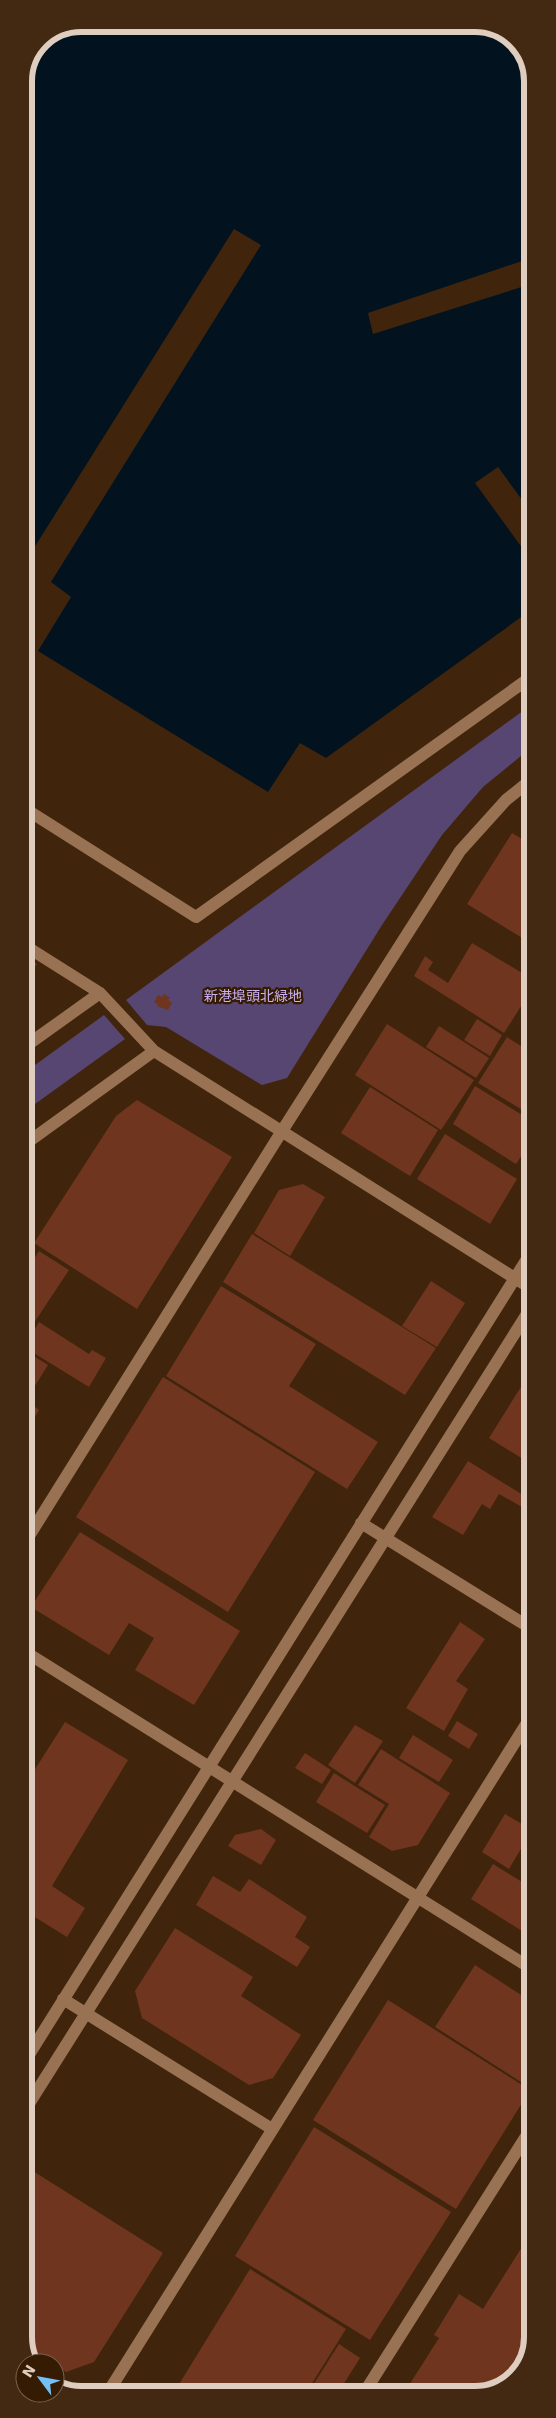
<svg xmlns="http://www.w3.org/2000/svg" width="556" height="2418" viewBox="0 0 556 2418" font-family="'DejaVu Sans','Noto Sans JP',sans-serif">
<rect width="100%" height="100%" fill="#40250c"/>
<path fill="#564671" d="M531,705L532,747L483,787L442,835L382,925L287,1078L262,1085L166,1027L147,1025L126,1000Z
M104,1015L125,1039L24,1112V1073Z"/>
<path fill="#02131f" d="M82,24H482L515,40L531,71V258L368,313L373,334L531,284V512L498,467L475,483L531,560V610L326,758L300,743L268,792L38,651L71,597L51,582L261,245L234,229L24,564V81L41,40Z"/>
<path fill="#6f351f" d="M512,833L532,845V944L467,904Z
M472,943L532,979V989L504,1033L414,976L425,956L433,962L428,970L448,983Z
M24,956L37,964L24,981Z
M164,994L170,998L168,1000L172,1003L168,1010L157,1006L158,1004L154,1002L158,995L162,997Z
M477,1019L502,1035L490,1056L464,1040Z
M387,1024L474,1080L441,1130L355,1075Z
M439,1026L489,1058L476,1078L426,1047Z
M507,1037L532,1053V1116L478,1083Z
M475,1086L532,1121V1140L516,1164L453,1124Z
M370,1087L438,1130L410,1176L341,1133Z
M137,1100L232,1157L137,1309L34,1243L116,1116Z
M445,1134L517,1179L490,1224L417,1179Z
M303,1184L325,1197L290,1256L254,1233L279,1190Z
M252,1234L436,1348L405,1395L223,1282Z
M39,1251L69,1270L24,1338V1257L32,1262Z
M431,1281L465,1303L437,1347L402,1326Z
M221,1286L316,1344L289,1386L378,1442L347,1489L166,1376Z
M39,1322L89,1354L92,1350L106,1358L89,1387L24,1347Z
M24,1350L48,1365L26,1400L39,1410L24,1435Z
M529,1374L532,1376V1456L528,1462L489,1438Z
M163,1377L315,1472L228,1612L76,1517Z
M468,1461L528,1498L522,1507L499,1494L490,1509L482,1504L463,1535L432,1517Z
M80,1532L240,1631L194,1705L135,1670L154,1638L129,1623L109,1655L31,1607Z
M460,1622L485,1639L456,1681L468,1689L444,1731L406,1708Z
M457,1721L478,1734L469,1749L448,1736Z
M65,1722L128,1760L52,1886L85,1908L67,1937L25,1911V1785Z
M355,1725L383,1741L355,1783L328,1765Z
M413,1735L453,1760L439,1782L399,1758Z
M381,1749L450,1793L418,1845L392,1851L369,1837L389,1804L358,1785Z
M305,1753L331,1770L322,1784L295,1768Z
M334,1773L385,1805L367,1833L316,1802Z
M505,1814L532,1830L509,1869L482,1852Z
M261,1829L276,1840L261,1865L228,1846L235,1835Z
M493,1864L532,1888V1914L522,1931L471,1899Z
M213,1876L240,1892L249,1879L307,1917L295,1937L310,1947L297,1967L196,1905Z
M175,1928L253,1977L241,1996L301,2035L273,2078L249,2085L142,2018L135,1991Z
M475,1965L532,2002V2089L435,2027Z
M388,2000L530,2090L456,2209L313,2120Z
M314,2127L451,2212L370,2340L235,2256Z
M25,2166L163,2253L94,2362L66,2372L25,2345Z
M532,2231V2337L518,2374L485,2393H404L439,2338L434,2335L459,2294L483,2309Z
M250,2269L346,2329L306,2393L173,2394Z
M339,2344L360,2358L338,2393H308Z"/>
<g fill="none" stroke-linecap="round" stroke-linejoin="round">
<path stroke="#987252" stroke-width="12" d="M24,808L196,917L531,677
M24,945L100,993L154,1051L532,1289
M24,1044L30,1043L100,993
M24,1145L154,1051
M361,1523L532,1629
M24,1544L282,1131L460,851L506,800L532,779
M24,1651L532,1969
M63,1999L272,2129
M25,2061L532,1251
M25,2110L532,1306
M364,2393L532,2127
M107,2394L532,1715"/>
</g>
<g text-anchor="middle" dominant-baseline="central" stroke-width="4.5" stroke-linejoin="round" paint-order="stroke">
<g font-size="14" fill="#cab2f4" stroke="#351b02">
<text x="253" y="996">新港埠頭北緑地</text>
</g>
</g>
<path d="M0 0H556V2418H0ZM81 32H475A49 49 0 0 1 524 81V2337A49 49 0 0 1 475 2386H81A49 49 0 0 1 32 2337V81A49 49 0 0 1 81 32Z" fill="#432911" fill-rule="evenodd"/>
<path fill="none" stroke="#dfcdbf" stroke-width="6" d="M81 32H475A49 49 0 0 1 524 81V2337A49 49 0 0 1 475 2386H81A49 49 0 0 1 32 2337V81A49 49 0 0 1 81 32Z"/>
<g transform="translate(40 2378) rotate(302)"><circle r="24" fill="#351b02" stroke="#79624e"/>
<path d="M0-4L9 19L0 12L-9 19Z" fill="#74c0f6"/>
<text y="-8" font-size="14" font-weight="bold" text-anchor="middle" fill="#dfcdbf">N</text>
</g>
</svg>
